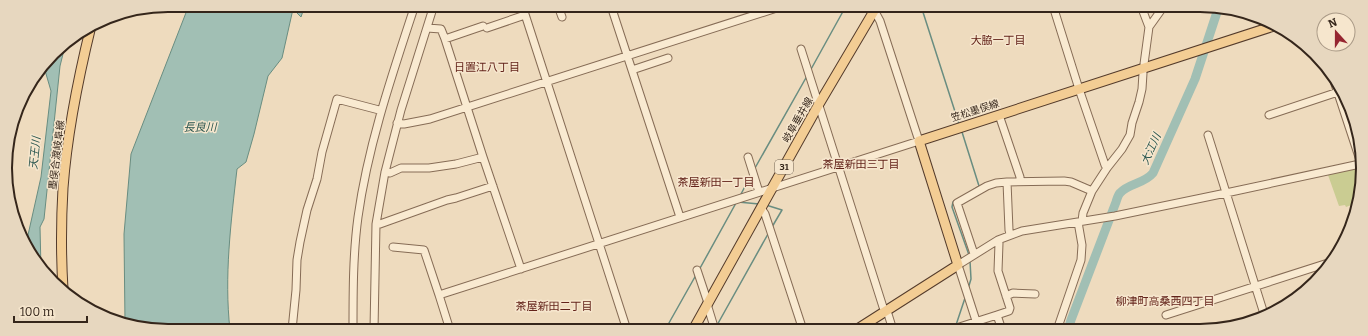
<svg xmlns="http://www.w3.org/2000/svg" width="1368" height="336" viewBox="0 0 1368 336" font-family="Bitter,'Noto Sans JP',serif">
<rect width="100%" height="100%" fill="#eedbbe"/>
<path fill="#cacc92" d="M1355,169L1358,171C1362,183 1361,191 1357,203L1346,207L1345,205L1339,206L1328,175Z"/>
<path fill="#a1bfb4" stroke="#698d81" d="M189,5H305L301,17L293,9L282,58L268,76L254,134L246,162L237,169C231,222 224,276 230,330H146L125,322L124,234L131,154Z
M66,42L60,66L44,219L40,227L41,269L28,247V235L41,177L51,91L44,67L60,46Z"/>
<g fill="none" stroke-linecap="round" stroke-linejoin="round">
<path stroke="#698d81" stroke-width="1.5" d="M921,6L959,124
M810,71L846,6
M962,132L979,186L973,190
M755,168L807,76
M740,196L751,175
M955,201L953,202L952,207L969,255
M738,202L759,204
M766,205L782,210L772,227
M699,270L736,203
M968,289L971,279L970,261
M956,325L965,298
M716,327L768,234
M665,330L696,275"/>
<path stroke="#a1bfb4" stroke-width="9" d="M1068,330L1071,320L1116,202C1117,199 1118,195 1120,193C1129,183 1144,184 1153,173L1195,79L1219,6"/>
<g stroke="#866c56" stroke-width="9">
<path id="minor" d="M522,5L627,330
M558,6L562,17
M611,6L680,217
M1053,6L1079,89L1105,165L1107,168
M1141,6L1149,27L1144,64L1145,68
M1149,27L1164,6
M427,28L441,29L445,39L483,157L521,269
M487,28L525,15
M445,39L483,26
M801,49L883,307L888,314L893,330
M632,70L668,58
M1332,75L1360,160
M999,115L1020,177V181
M1269,115L1338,92
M397,123L404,124L430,119L783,6
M1208,135L1265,317
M748,157L759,192
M385,172L390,173L401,168H429L456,164L483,157
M1007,182L1009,230L1010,234
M761,208L765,214L803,330
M1082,221L1083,213L1092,191L1107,168L1122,149L1130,135L1132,123L1139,102L1142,89L1143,73L1141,69
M376,224H380L447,200L456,198L493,186
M998,240L999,243L998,271L1010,308L1009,311L997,315L1002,330
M393,247L424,250L439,295
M974,254L957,203L987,186L996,183L1007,182L1064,181L1071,182L1092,191
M697,270L708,303
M1006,296L1013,293L1035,294
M707,304L715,330
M1166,315L1331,262
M292,330L296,290L297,260L300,242L307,210L317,179L322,152L337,99L379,110
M353,330C353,292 353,254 358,217C368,145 392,75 415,5
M374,330L376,224L385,172L401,110L434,5
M450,330L439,295L919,141L880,21L874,10
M950,330L997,315
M979,330L958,265L998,240L1022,231L1115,216L1226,193L1360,164
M1057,330L1081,260L1082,245L1078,222"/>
</g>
<g stroke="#543b2b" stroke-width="11">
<path id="major" d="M63,289C61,256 61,222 63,188C67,134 78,79 91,26
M693,330L819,104L877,6
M856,330L958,265L919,141L1277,25"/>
</g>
<use href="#minor" stroke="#f9ead1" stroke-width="7"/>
<use href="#major" stroke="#f3cd94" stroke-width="9"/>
</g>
<g text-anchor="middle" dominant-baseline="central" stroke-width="3" stroke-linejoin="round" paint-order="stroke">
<rect fill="#f6e6cd" stroke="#6f6050" stroke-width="1" x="775" y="160" width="18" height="14" rx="3"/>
<g font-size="9" font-weight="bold" fill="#35261b">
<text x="784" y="167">31</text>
</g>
<g font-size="10" fill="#35261b" stroke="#f6e6cd">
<text transform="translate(975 111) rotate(-18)">笠松墨俣線</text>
<text transform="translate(798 120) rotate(-60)">岐阜垂井線</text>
<text transform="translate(57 155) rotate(-83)">墨俣合渡岐阜線</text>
</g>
<g font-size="11" fill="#63231a" stroke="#f6e6cd">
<text x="998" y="40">大脇一丁目</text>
<text x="487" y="67">日置江八丁目</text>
<text x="861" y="164">茶屋新田三丁目</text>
<text x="716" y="182">茶屋新田一丁目</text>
<text x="1165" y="301">柳津町高桑西四丁目</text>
<text x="554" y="306">茶屋新田二丁目</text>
</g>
<g font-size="11" font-style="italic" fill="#2a564f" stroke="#f6e6cd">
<text x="200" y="127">長良川</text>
<text transform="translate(1151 149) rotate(-66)">大江川</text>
<text transform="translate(35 153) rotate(-84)">天王川</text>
</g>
</g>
<path d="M0 0H1368V336H0ZM168 12H1200A156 156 0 0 1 1356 168V168A156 156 0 0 1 1200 324H168A156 156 0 0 1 12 168V168A156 156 0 0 1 168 12Z" fill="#e7d7bf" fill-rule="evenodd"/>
<path fill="none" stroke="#35261b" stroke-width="2" d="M168 12H1200A156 156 0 0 1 1356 168V168A156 156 0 0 1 1200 324H168A156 156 0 0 1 12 168V168A156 156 0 0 1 168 12Z"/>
<g transform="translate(1336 32) rotate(339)"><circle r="19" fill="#f6e6cd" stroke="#a99986"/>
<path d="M0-3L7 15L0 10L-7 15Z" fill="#962630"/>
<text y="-6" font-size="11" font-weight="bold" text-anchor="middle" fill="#35261b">N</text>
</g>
<path d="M14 316v6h73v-6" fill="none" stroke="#35261b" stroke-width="2"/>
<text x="20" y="316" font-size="12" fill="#35261b" stroke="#f6e6cd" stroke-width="3" paint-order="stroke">100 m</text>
</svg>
